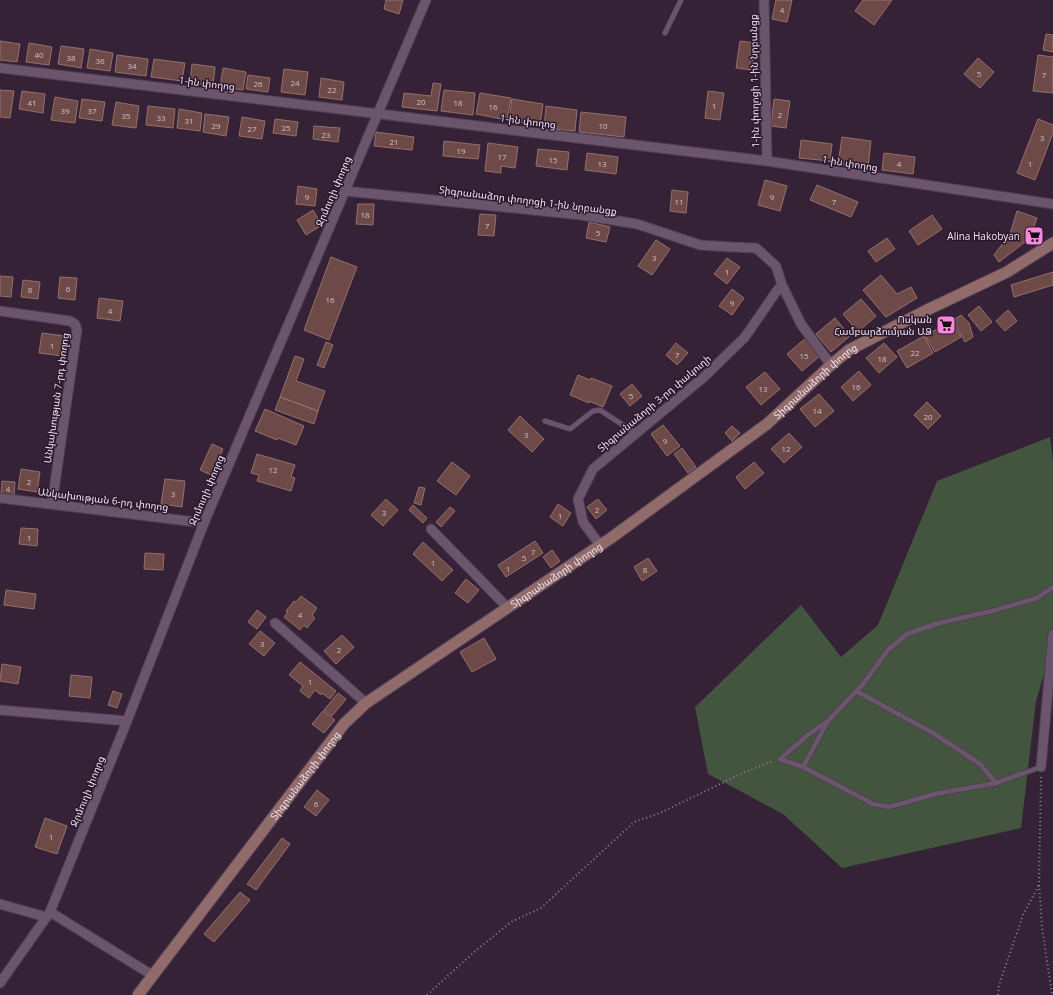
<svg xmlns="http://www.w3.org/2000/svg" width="1053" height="995" viewBox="0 0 1053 995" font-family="'Open Sans','Noto Sans Armenian',sans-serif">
<rect width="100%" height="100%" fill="#352237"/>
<path fill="#43553f" d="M1050,437L1053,461V644L1036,701L1021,828L842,868L783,814L708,774L695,707L801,605L841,657L878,625L937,481Z"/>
<path fill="#6d4a47" stroke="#95706c" d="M386,0H403L399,14L384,9Z
M776,0H792L787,22L772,19Z
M863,0H892L874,25L855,11Z
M1046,34L1053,35V52L1043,50Z
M0,41L20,44L17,62L0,60Z
M740,41L755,43L752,70L736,68Z
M29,43L52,47L49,65L26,62Z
M61,46L84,49L81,68L58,64Z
M90,49L113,53L110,71L87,68Z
M117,55L148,59L146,76L115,72Z
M1038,55L1053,57V93L1033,91Z
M978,58L994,72L980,88L964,74Z
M154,59L185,63L182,81L151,77Z
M192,64L215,67L213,86L190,82Z
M223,68L246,72L243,90L220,87Z
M284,69L308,72L305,95L281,92Z
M248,75L270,78L268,92L246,89Z
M321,78L344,82L342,100L319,97Z
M433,83L441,84L437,111L402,107L404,93L431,96Z
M0,90L14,91L10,118L0,117Z
M444,90L475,93L473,115L441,111Z
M22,91L45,94L43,113L19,109Z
M708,91L724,93L720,120L705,118Z
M480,93L511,98L507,120L476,114Z
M55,97L78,101L75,123L51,120Z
M82,99L105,102L102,121L79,118Z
M512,99L543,104L540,125L509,121Z
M774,99L790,101L786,128L771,126Z
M116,102L139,106L136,128L112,125Z
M148,106L175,109L173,128L146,125Z
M546,106L577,110L575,131L544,128Z
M179,109L202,113L200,131L177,128Z
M581,112L626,117L624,137L579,132Z
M205,114L229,117L226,136L203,132Z
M242,117L265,121L262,139L239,136Z
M275,119L298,122L296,136L273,133Z
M1038,119L1053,125V133L1035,180L1017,173Z
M314,126L340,128L338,142L313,139Z
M376,132L414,137L412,150L374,146Z
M842,137L871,141L868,168L838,164Z
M801,140L832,144L830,161L799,158Z
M444,141L480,145L478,159L443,156Z
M488,143L518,147L515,168L501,166V173L485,171Z
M538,149L569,152L567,170L536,166Z
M587,153L618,157L616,174L585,170Z
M884,153L915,157L913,174L882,170Z
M765,180L787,186L780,211L758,205Z
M817,185L858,202L851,217L810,200Z
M298,186L317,189L315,206L296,204Z
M672,190L688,192L686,213L670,211Z
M358,204H374L373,225L356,224Z
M313,210L322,225L306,235L297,220Z
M1017,211L1037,218L1030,238L999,262L994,255L1010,234Z
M480,214L496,215L494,236L478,235Z
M932,215L942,229L918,245L909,231Z
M589,222L610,227L606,242L586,238Z
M887,238L895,249L876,262L868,251Z
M656,240L670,249L652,275L638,266Z
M331,257L357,267L329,340L304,330Z
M727,258L740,267L727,284L714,274Z
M1053,272V285L1014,297L1011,285Z
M881,275L897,294L911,287L917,298L886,317L863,290Z
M0,276L13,277L11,297L0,296Z
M60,277L77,278L75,300L58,298Z
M23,280L40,282L38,299L21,297Z
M732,289L744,298L732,315L719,306Z
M99,298L123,301L120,321L97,318Z
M861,299L876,316L858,332L843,314Z
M979,306L992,322L981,331L968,315Z
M1008,310L1017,321L1005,331L996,321Z
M961,315L969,323L973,337L965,342L953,320Z
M835,318L850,336L831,352L816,334Z
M951,321L961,337L935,352L925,336Z
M42,333L65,336L62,356L39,353Z
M924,336L933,353L907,368L897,351Z
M806,338L821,355L802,371L787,354Z
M326,342L333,345L324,368L317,365Z
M676,343L688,353L677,365L666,355Z
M884,343L897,357L879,373L866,358Z
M295,356L304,359L296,381L325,391L318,411L280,397Z
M859,371L871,385L853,401L841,387Z
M765,372L780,389L761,405L746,387Z
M578,375L590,380L591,378L612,386L603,407L589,401V403L570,395Z
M632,384L642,396L630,406L620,394Z
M819,394L834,411L815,427L800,409Z
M280,397L318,411L314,424L275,410Z
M927,402L941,416L928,429L914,415Z
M265,409L304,426L296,445L278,438L277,440L255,431Z
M520,416L544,439L532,452L508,430Z
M663,425L680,446L667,456L651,434Z
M732,426L740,433L732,441L725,433Z
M789,433L802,447L784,463L771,449Z
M212,444L223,449L211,475L200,470Z
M682,448L696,467L688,473L674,454Z
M257,454L295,465L291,477L295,478L291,491L257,481L259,475L251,473Z
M452,462L470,476L456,495L437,481Z
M754,462L764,473L745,489L736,477Z
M21,469L40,472L37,492L18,489Z
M165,479L185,481L182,507L161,504Z
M2,481L15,482L14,496L1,494Z
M419,487L425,488L421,505L414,503Z
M386,499L398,510L383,526L371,515Z
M598,499L607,510L596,519L587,507Z
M558,504L571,513L563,526L550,517Z
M413,505L427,518L423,523L409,510Z
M450,507L455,511L441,527L436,522Z
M21,528L38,529L37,546L19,544Z
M535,541L543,553L506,577L498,565Z
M423,542L453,570L442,581L413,554Z
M552,550L560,561L551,568L543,557Z
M145,553L164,554L163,570L144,569Z
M648,558L657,571L642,581L634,567Z
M466,579L479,590L468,603L455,593Z
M6,590L36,594L34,609L4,605Z
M301,596L317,608L312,615L315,618L307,628L304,625L300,630L284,617L288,612L286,611L294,601L296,602Z
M257,610L266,617L257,629L248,622Z
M260,631L275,643L264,656L249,644Z
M342,635L354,647L336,664L324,651Z
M484,638L496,659L472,672L460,652Z
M300,662L336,691L330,699L322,693L321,695L315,690L309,698L300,691L303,686L289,675Z
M2,664L21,667L18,684L0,681Z
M71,675L92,677L90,698L69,696Z
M113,691L122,694L117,708L108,705Z
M338,693L346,699L332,716L324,710Z
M323,711L335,720L324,733L312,724Z
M317,790L329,800L316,816L304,807Z
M45,818L67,826L57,854L35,847Z
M282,838L290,844L256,890L247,884Z
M240,892L250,900L214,942L204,934Z"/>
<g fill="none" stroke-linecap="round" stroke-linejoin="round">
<g stroke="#4f3e51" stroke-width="6">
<path id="service" d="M665,33L681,0
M545,421L570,429L593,411L600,410L635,433
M856,691L933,733L980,764L996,783
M828,721L808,735L780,759L803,767L873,804L889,807L935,794L996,783L1041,767
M803,767L828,721L863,684L888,650L907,634L939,623L992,611L1037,598L1053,587"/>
</g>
<g stroke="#4f3e51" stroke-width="11">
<path id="minor" d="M764,0L767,161
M0,68L767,161L1053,204
M345,191L581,215L637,224L700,245L731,247L756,248L776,266L782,285L801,324L831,365
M0,311L70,321L75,324L77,330L52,504
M0,498L204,523
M431,529L507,607
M600,545L583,522L578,499L593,469L704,377L745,337L776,292L782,285
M275,623L366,703
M0,710L127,721
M1041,767L1053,634
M0,904L46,917
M50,912L152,975
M0,983L50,912L127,721L204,523L426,0"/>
</g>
<g stroke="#4f3e51" stroke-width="13">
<g id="secondary">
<path id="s1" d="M138,995L344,724L366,703L611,538L767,424L831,365L849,350L929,309L1007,272L1053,243"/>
</g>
</g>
<path stroke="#918192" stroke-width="2" stroke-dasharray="1 3" stroke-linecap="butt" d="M1041,777L1039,884L1042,927L1052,995
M427,995L473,953L511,922L541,908L634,822L660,813L745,772L773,761
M998,995L999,985L1023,915L1039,885"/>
<use href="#service" stroke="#6b556d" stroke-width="4.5"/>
<use href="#minor" stroke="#6b556d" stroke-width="9"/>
<use href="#secondary" stroke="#916a6a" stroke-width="11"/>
</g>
<defs>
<g id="supermarket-square" transform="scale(1)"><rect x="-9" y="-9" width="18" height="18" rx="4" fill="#ff85df" stroke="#2b182d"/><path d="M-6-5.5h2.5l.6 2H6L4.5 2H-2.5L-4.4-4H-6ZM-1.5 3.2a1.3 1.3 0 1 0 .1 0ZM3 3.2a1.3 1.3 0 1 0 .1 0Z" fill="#111"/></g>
</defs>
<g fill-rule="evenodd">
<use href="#supermarket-square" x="1034" y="236"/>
<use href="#supermarket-square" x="946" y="325"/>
</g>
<g text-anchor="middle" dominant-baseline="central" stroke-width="3" stroke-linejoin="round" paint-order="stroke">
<g font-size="8" fill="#d0bec7">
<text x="782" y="9">4</text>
<text x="39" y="54">40</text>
<text x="71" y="57">38</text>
<text x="100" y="60">36</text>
<text x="132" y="65">34</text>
<text x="979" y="73">5</text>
<text x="1044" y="74">7</text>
<text x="295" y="82">24</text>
<text x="258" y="83">26</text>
<text x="332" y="89">22</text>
<text x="421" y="101">20</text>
<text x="32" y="102">41</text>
<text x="458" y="102">18</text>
<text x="714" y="105">1</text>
<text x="493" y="106">16</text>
<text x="65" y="110">39</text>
<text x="92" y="110">37</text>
<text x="780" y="114">2</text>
<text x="126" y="115">35</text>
<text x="161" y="117">33</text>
<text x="189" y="120">31</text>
<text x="216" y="125">29</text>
<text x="603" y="125">10</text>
<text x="286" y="127">25</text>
<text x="252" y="128">27</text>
<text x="326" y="134">23</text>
<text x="1042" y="137">3</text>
<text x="394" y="141">21</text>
<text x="461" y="150">19</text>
<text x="502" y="156">17</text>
<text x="553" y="159">15</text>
<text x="602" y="163">13</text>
<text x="899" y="163">4</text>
<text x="1030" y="163">1</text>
<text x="307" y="196">9</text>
<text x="772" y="196">9</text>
<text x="679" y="201">11</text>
<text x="834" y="201">7</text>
<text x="365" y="214">18</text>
<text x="487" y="225">7</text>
<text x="598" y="232">5</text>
<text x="654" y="257">3</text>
<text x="727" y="271">1</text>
<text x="68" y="288">6</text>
<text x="30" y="289">8</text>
<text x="330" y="299">16</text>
<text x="732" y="302">9</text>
<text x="110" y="310">4</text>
<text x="52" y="345">1</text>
<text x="915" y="352">22</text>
<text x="677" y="354">7</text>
<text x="804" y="355">15</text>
<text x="882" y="358">18</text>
<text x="856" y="386">16</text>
<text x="763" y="388">13</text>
<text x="631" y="395">5</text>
<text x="817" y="410">14</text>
<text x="928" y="416">20</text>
<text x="526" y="434">3</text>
<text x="665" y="440">9</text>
<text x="786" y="448">12</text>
<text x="273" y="469">12</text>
<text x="29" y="481">2</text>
<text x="8" y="488">4</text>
<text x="173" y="493">3</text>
<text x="597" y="509">2</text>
<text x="384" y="512">3</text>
<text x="560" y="515">1</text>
<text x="29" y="537">1</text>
<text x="533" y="551">7</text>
<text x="524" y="557">5</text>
<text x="433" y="562">1</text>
<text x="508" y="568">1</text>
<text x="645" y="569">8</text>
<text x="300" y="614">4</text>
<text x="262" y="643">3</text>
<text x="339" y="649">2</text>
<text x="310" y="681">1</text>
<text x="316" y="803">6</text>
<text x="51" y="836">1</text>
</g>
<g font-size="10" fill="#f1e4f2" stroke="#2b182d">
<text transform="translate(754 81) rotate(-91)">1-ին փողոցի 1-ին նրբանցք</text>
<text transform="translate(207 83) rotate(7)">1-ին փողոց</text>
<text transform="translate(528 121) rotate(7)">1-ին փողոց</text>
<text transform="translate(850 163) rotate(9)">1-ին փողոց</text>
<text transform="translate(333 191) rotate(-67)">Ջրմուղի փողոց</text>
<text transform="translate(528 200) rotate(7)">Տիգրանաձոր փողոցի 1-ին նրբանցք</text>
<text stroke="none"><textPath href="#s1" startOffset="924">Տիգրանաձորի փողոց</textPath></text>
<text transform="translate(56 398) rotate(-82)">Անկախության 7-րդ փողոց</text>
<text transform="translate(654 403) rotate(-40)">Տիգրանաձորի 3-րդ փակուղի</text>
<text transform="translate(206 490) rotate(-67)">Ջրմուղի փողոց</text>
<text transform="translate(103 499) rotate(7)">Անկախության 6-րդ փողոց</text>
<text stroke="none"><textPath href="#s1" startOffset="600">Տիգրանաձորի փողոց</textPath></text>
<text stroke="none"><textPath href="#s1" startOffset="276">Տիգրանաձորի փողոց</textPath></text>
<text transform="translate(87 791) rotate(-68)">Ջրմուղի փողոց</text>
</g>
<g font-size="10" fill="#f1e4f2" stroke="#2b182d" text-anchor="end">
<text x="1020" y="236">Alina Hakobyan</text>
<text x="932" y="319">Ոսկան<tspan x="932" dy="12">Համբարձումյան ԱՁ</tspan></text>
</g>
</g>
</svg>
